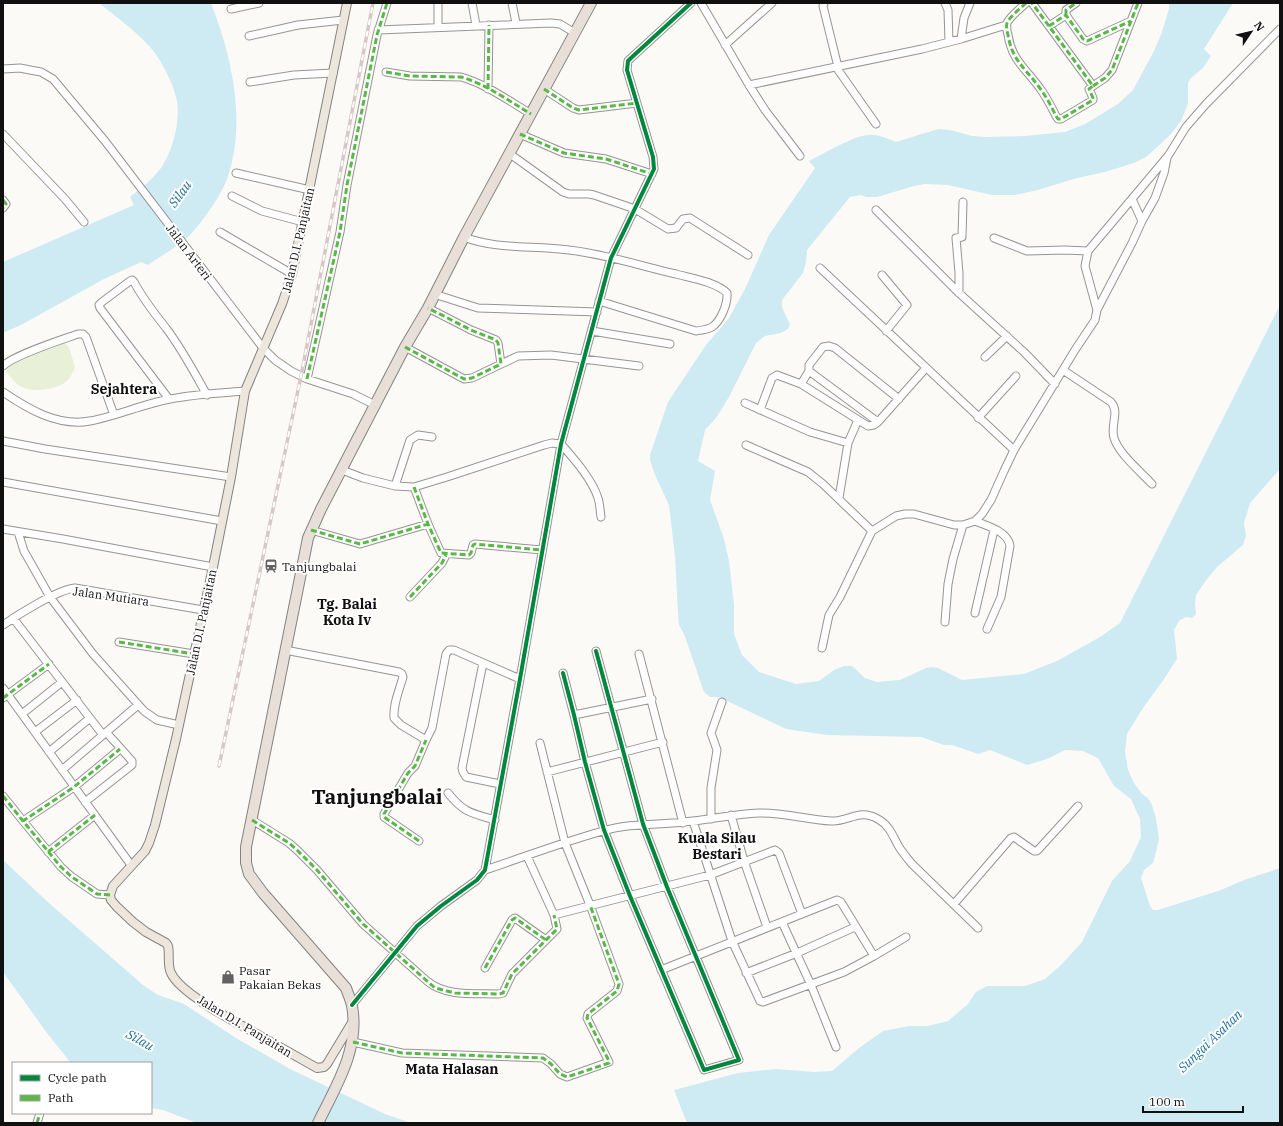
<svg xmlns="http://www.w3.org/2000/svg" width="1283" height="1126" viewBox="0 0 1283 1126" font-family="'IBM Plex Serif',serif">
<rect width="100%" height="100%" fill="#fcfaf6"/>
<path fill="#e8f0d7" d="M63,342L69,347L75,367C73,371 71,378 67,381C58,389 33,393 22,387C16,385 11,377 6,372L9,364Z"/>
<path fill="#ceeaf3" d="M99,3H211C232,57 247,123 227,179C221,196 202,222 190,235C182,244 159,257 148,265L141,262L104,279L21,325L3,333V262L134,205L130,197C141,188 152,180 161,168C173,150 180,123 177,101C174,85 161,59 150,47C135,30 116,17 99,3Z
M1169,3H1233L1204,49L1211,56L1203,68L1191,78L1188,83V104L1181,121L1170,135L1154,150L1146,157L1134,163L1105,172L1077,178L1038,190L1015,195H992L948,185L925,184L914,186L877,197H866L861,195L850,197L807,250L806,262L803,273L782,300C781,309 786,316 790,324L788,329L781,333L765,336L756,343L729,397L716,418L705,430L698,461L715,471L710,500L724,539L729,561L734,605V634L742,655L759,672L796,684L819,681L834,670L844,666H852L865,678L877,682L900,680L926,668L932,667L938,668L962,680L1024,674L1057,661L1100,637L1120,623L1280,305V469L1250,503L1244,523L1246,536L1243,545L1217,567L1207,579L1196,595L1195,604L1196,614L1192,618L1186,617L1179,621L1174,630L1177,659L1164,679L1143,708L1127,734L1125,751L1128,770L1134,783L1142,794L1148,798L1152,805L1156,819L1159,839L1156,852L1153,863L1144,870L1141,878L1150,906L1153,910H1158L1221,890L1244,880L1280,868V1123H687L674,1090L738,1073L776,1069L814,1072L832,1071L859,1048L883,1031L909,1026H928L948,1021L968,1004L976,992L987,986H1025L1045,979L1061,965L1082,942L1112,881L1130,861L1141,837L1140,819L1131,799L1114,786L1098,758L1083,751L1065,750L1047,759L1027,765L990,750L978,754L952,745H944L921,737L827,735L786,729L719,697H710L704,692L684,634L679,625L678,614L675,556L669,505L655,475L650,460V455L668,402L706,345L729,318L745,289L769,235L815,168L809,161C823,154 855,135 869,135C877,134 888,139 896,142L938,129L950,130L972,136L986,137L1025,136L1065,132L1085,124L1118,104L1133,90L1154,51L1161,35L1169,9Z
M3,860L50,904L143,985L158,995L184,1004L236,1038L290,1069L385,1114L411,1123H197L163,1110L151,1108V1063H71L47,1033L3,972Z"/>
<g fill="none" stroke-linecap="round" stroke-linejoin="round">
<g stroke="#969594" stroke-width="9">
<path id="minor" d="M438,3V27
M472,3L476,25
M512,3L516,23
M701,3L749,85L765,110L800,156
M824,3L823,6L838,67
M945,3L948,10L949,42
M1026,3C1020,9 1011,15 1007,23C1006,27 1007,31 1008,35C1012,60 1025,68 1039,87C1046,96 1051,106 1056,116L1058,119H1061L1093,100V98L1089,89L1093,86L1032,3
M231,9L259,3
M1066,15V10L1076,3
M1049,26L1066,15L1083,39L1087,41L1131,21
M378,30L551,23L560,24L575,33
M249,36L298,25L343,20
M961,39L964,18L970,3
M725,45L772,3
M836,67L876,124
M3,69L20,68L30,70L41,72L53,79L105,141L263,348L275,360L291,371L307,379L353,394L375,405
M386,72L410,76L461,77C486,84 509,101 531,114
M250,82L294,75L333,73
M749,85L922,49L961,39L1006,25
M1093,86L1105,78L1112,70L1138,3
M488,89L489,25
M544,89L573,108L579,110L637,103
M3,134L65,199L84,222
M520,134L564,153L606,159L652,174
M510,154L563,192L569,194H589L594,195L635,209L668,229L676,228L683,219L690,218L748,255
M236,173L310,190
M232,196L262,211L303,222
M3,200L6,204L3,208
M876,210L959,293L1024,352L1055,384
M1142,221L1155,198L1164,173L1167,158
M220,232L292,274
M464,237C497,250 534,245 569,250C605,254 641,266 676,274C691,278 716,282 727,293C728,303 721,321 712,327C707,330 701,330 696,331L599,301
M994,238L1027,251L1065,250L1088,251
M820,268L1014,450
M882,275L907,305L886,331
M959,293V273L956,238L962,237L963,202
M434,294L478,308L597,312
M428,308L471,330L496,340L498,343L501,364
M1097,310L1132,243L1142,221L1132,199
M592,331L670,344
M405,347L464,379L472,378L518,356L551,355L639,366
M985,357L1007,336
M3,366C14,355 61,340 78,334H83L86,337L114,415
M1063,370L1111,402C1120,412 1110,425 1114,438C1119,454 1140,471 1152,484
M307,379L340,232L347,185L377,35L387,3
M801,384L809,371
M3,392C28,409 58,427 90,421C117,416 143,404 170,399C194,394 220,393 245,391
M169,399L100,308L99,305L102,302L130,281L132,280L134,282C143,299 154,313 166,328C182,349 194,372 207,395
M745,403L810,432L848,443
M760,410L772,378L777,375L801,384L868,426L874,425L878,422L926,368
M978,418L1016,376
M878,422L809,371V365L823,347L829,346L835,348L899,399
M3,441L45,449L231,477
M746,445L808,472L823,484L872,531
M342,470L363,478L395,486L414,487L447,477L544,445L552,443L561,444C574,459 592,479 598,498C600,504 600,511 601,517
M3,482L222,521
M395,486L410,440L418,435L432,437
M414,487L428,524L441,553L469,555L471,553L473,545L475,544L542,550
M839,498L848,443L858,420
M975,521C987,526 1008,531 1010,546L1001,597L987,629
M3,529L63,539L213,567
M311,530L360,544L428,524
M18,532L24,551L50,597L93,654L144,711L157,720L179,725
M410,597L442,563L446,555
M975,613L994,530
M13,618L103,735
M945,622L948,584L953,559L963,525
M3,625C19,614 57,590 75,588L203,610
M119,642L194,654
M822,648L829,615L840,597L872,531L896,516L905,514H914L954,525H963L975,521L982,514L991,500L1004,471L1014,450L1075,350L1095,320L1097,310L1085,266L1088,251L1168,156L1186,127L1206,104L1280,29
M285,650L399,672L402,674L403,677C399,691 393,704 394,718L401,725L426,740L432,728L446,654L449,650H454L520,679
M639,654L683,823
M483,663L462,768L463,772L466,777L500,784
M563,673L574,715L585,762L604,830L630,896L704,1070L739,1060L667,887L643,824L596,651
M3,688L131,865
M3,698L49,664
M22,714L62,682
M574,715L652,699
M35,732L77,700
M49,752L90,718
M62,770L138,705
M547,772L663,742
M448,793C464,813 471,813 495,820
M3,796L23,821
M85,802L132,765V761L106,732
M731,815L744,861L767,927
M711,819V788L717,750L711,733L722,702
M252,820L289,843L297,850L317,870L363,924L427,981C446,997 475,993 499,994L503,993L512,974L557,929L554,915L527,856
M693,821L732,941L760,1001L763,1002L844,972L874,956L906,937
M419,841L384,817V814L408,773L415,766L426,740
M48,852L95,815
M485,870C524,857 563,842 603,831C629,823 657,825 684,822C709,820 733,814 759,813C783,812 807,820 831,821C849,822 859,808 878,819C889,825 893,836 899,847C903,853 907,858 912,864L978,928
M110,895L97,894L72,877L61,867L23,821L74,787L120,749
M954,904L1011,838L1014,837L1034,851H1037L1078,806
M554,915L710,875L775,850L779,853L802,914
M782,922L811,985L836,1047
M485,968L512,920L515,918L546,940
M661,970L837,900L841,902L874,956
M746,973L797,953L855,927
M352,1005L417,926L441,906L477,880L485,870L520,679L561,444L611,258L654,169L653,157L627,70L628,61L631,58L691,3
M353,1042L402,1053L543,1058L551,1064L560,1074L567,1077L609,1062L587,1018L588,1014L617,991L619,984L590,905L565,843L540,743
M37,1123L40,1113"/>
</g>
<g stroke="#848381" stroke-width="10">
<path id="major" d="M347,3L292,274L282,304L245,391L231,477L213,567L176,739L155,825L149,843L145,851L113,886L110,895L111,900L117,907L133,922L146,932L166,943L168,946C170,955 167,965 171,973C181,994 234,1021 255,1033C276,1045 296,1056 317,1068L324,1067L327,1064L353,1021"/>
</g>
<g stroke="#848381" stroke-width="12">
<path id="highway" d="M318,1123C336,1086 360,1049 352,1006C351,1000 348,994 346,988L263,893L249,874L246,863V847L308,538L321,509L405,347L428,308L464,237L591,3"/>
</g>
<use href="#minor" stroke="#fffefe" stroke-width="7"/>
<use href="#major" stroke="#ece6dc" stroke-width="8"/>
<use href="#highway" stroke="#e8dfd8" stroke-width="10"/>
<g stroke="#d7c7c8" stroke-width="3.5">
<path id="rail" d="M219,766L301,376L373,3"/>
</g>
<use href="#rail" stroke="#fff" stroke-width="2" stroke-dasharray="6" stroke-linecap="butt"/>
<path stroke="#58b947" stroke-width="3" stroke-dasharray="6 3" stroke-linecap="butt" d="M1026,3C1020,9 1011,15 1007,23C1006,27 1007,31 1008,35C1012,60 1025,68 1039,87C1046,96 1051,106 1056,116L1058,119H1061L1093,100V98L1089,89L1093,86L1032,3
M1066,15V10L1076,3
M1049,26L1066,15L1083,39L1087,41L1131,21
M386,72L410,76L461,77C486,84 509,101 531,114
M1093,86L1105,78L1112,70L1138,3
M488,89L489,25
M544,89L573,108L579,110L637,103
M520,134L564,153L606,159L652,174
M3,200L6,204L3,208
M405,347L464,379L472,378L501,364L498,343L496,340L471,330L428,308
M307,379L340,232L347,185L377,35L387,3
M414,487L428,524L441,553L469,555L471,553L473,545L475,544L542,550
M311,530L360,544L428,524
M410,597L442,563L446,555
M119,642L194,654
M3,698L49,664
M3,796L23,821
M252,820L289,843L297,850L317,870L363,924L435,988L455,993L499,994L503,993L512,974L557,929L554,915
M419,841L384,817V814L408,773L415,766L426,740
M48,852L95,815
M110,895L97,894L72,877L61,867L23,821L74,787L120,749
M485,968L512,920L515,918L546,940
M353,1042L402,1053L543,1058L551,1064L560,1074L567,1077L609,1063V1061L587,1018L588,1014L617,991L619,984L590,905
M37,1123L40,1113"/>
<g stroke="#fff" stroke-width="6">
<path id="cycleway" d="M563,673L574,715L585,762L604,830L630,896L704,1070L739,1060L667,887L643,824L596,651
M352,1005L417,926L441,906L477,880L485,870L520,679L561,444L611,258L654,169L653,157L627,70L628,61L631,58L691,3"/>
</g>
<use href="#cycleway" stroke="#00873e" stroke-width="4"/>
</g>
<defs>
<g id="station-bare" transform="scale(1.08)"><path d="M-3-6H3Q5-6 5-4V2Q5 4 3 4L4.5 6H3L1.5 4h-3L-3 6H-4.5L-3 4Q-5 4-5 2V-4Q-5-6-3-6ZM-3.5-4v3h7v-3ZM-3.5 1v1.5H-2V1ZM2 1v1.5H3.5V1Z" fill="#636260" stroke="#fff" stroke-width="2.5" paint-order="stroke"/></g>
<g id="shop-bare" transform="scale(1.08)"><path d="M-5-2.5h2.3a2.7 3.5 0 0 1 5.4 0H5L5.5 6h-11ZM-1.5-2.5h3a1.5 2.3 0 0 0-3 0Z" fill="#636260" stroke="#fff" stroke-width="2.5" paint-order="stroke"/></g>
</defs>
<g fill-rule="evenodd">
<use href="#station-bare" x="271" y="566"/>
<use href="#shop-bare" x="228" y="977"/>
</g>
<g text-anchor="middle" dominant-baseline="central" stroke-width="4" stroke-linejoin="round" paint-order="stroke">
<g font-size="12" fill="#101010" stroke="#fff">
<text transform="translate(298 240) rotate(-77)">Jalan D.I. Panjaitan</text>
<text transform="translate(189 252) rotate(53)">Jalan Arteri</text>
<text transform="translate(111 596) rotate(8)">Jalan Mutiara</text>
<text transform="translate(201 622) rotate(-78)">Jalan D.I. Panjaitan</text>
<text transform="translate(245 1026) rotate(31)">Jalan D.I. Panjaitan</text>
</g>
<g font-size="12" fill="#101010" stroke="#fff" text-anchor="start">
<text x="282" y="566">Tanjungbalai</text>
<text x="239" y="970">Pasar<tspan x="239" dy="14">Pakaian Bekas</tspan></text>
</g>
<g font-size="13" font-style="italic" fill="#20709a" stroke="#fff">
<text transform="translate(180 194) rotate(-54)">Silau</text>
<text transform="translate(140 1040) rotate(29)">Silau</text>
<text transform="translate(1210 1041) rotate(-44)">Sungai Asahan</text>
</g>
<g font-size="14" font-weight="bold" fill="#101010" stroke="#fff">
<text x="124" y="389">Sejahtera</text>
<text x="347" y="604">Tg. Balai<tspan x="347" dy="16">Kota Iv</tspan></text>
<text x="717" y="838">Kuala Silau<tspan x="717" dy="16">Bestari</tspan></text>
<text x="452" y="1069">Mata Halasan</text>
</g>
<g font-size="20" font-weight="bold" fill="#101010" stroke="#fff">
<text x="377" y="796">Tanjungbalai</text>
</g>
</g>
<rect width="1283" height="1126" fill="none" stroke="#101010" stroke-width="8"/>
<rect x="12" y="1062" width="140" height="52" fill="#ffffff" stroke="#9f9f9f"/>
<rect x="20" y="1075" width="20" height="6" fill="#00873e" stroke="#9f9f9f"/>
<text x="48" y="1082" font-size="12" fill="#101010">Cycle path</text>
<rect x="20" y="1095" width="20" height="6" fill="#58b947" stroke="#9f9f9f"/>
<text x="48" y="1102" font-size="12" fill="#101010">Path</text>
<g transform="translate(1251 32) rotate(55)" stroke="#ffffff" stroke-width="3" paint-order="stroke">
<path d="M0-3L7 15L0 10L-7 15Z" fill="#101010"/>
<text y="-6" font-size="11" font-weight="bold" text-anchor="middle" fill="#101010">N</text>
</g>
<path d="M1143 1106v6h100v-6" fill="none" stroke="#101010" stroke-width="2"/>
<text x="1149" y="1106" font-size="12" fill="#101010" stroke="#ffffff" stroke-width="3" paint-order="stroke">100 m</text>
</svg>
